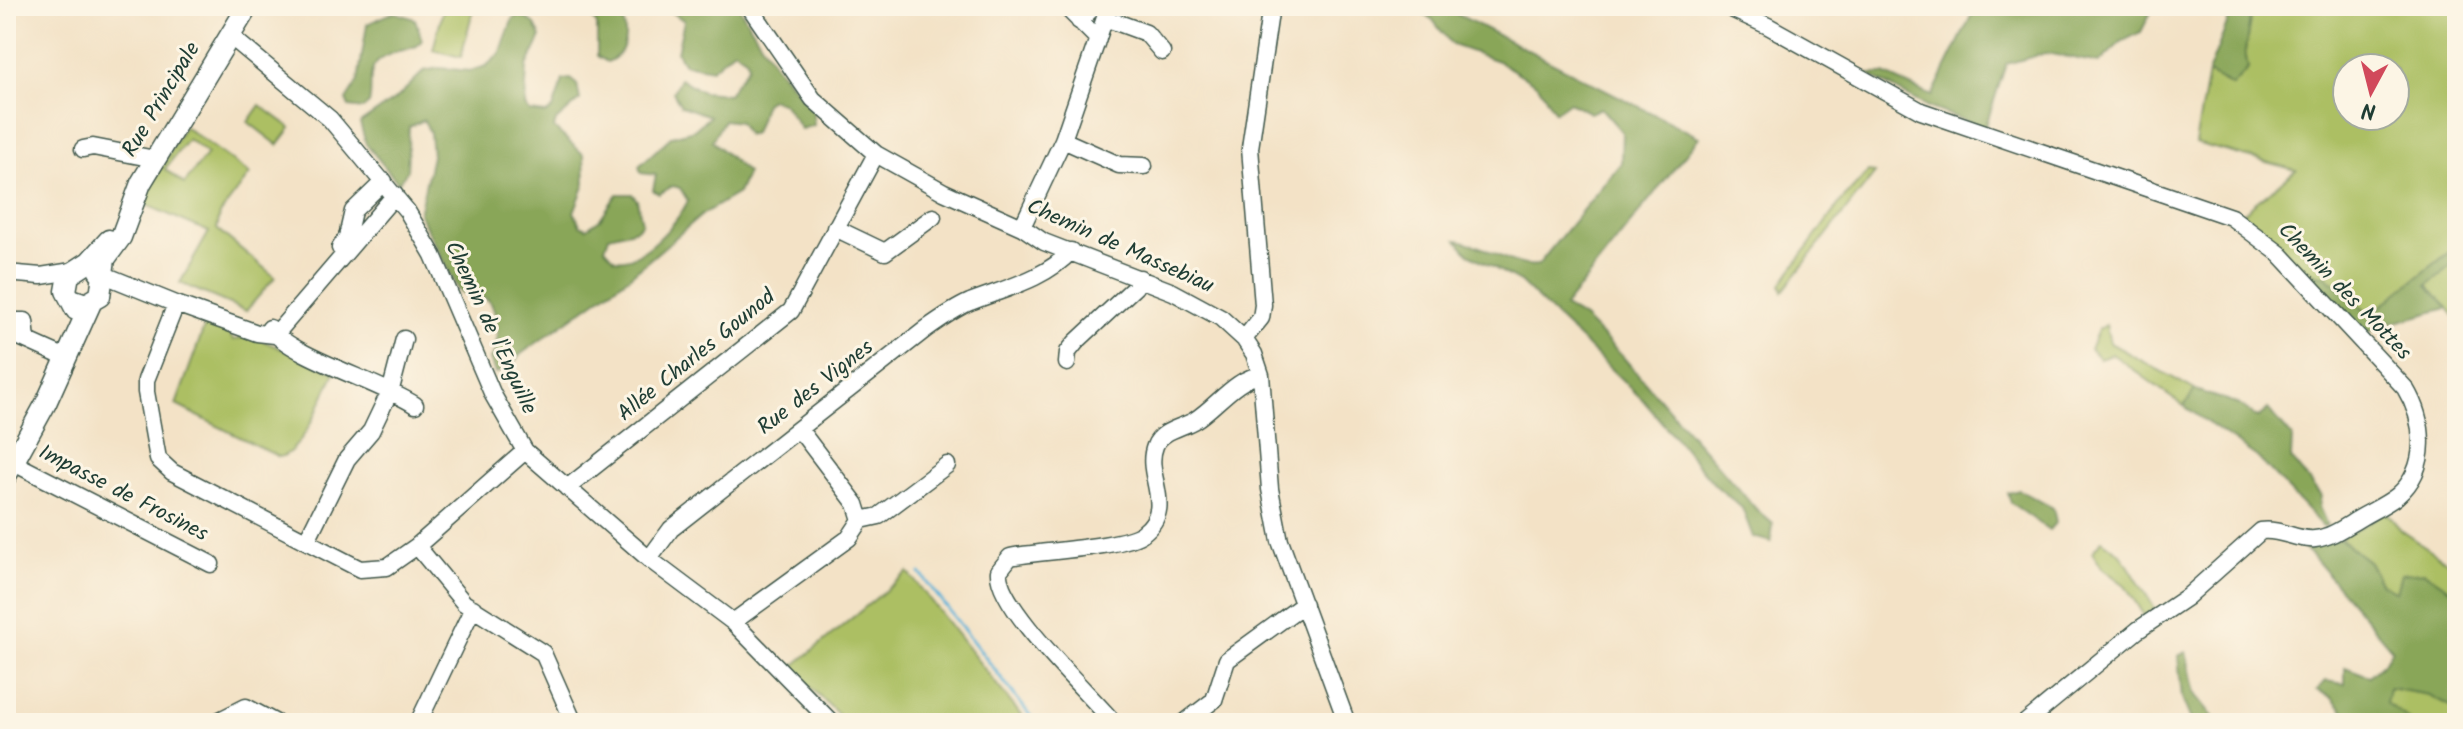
<svg xmlns="http://www.w3.org/2000/svg" width="2463" height="729" viewBox="0 0 2463 729" font-family="Kalam,sans-serif">
<rect width="100%" height="100%" fill="#fcf5e5"/>
<filter id="ink" filterUnits="userSpaceOnUse"><feTurbulence type="fractalNoise" baseFrequency=".0125" numOctaves="2"/><feDisplacementMap in="SourceGraphic" scale="16" xChannelSelector="R" yChannelSelector="G"/><feConvolveMatrix kernelMatrix="1 2 1 2 8 2 1 2 1" color-interpolation-filters="sRGB"/></filter>
<filter id="wash" filterUnits="userSpaceOnUse"><feTurbulence type="fractalNoise" baseFrequency=".006" numOctaves="4" result="noise"/><feDisplacementMap in="SourceGraphic" scale="32" xChannelSelector="R" yChannelSelector="G"/><feGaussianBlur stdDeviation="1.8" result="paint"/><feColorMatrix in="noise" values="0 0 0 0 0 0 0 0 0 0 0 0 0 0 0 0 0 1.4 0 .05"/><feComposite in="paint" operator="in"/></filter>
<g filter="url(#wash)">
<rect width="100%" height="100%" fill="#f3e2c6"/>
<path fill="#acbf63" stroke="#667e4c" stroke-width="2" fill-rule="evenodd" d="M444,6H474L461,57L433,50Z
M2252,6H2457V246L2370,315L2326,277L2308,272L2239,216L2296,170L2195,143L2208,73L2231,86L2248,69L2245,51ZM2347,68H2395V116H2347Z
M260,105L291,128L278,145L248,122Z
M184,126L250,174L220,214L217,229L275,277L246,311L180,283L209,232L142,203ZM188,139L207,154L184,184L165,169Z
M1868,172L1875,173L1783,291L1781,284L1842,200Z
M2457,260V319L2428,285Z
M211,323L227,330L233,340L240,339L243,332L335,372C325,393 302,454 279,457L176,405L205,325L209,327Z
M2106,325L2110,343L2195,390L2184,406L2112,354L2099,358L2090,349L2098,330Z
M2386,512L2401,530L2457,568V594L2424,572L2396,592L2380,583L2369,562L2340,539Z
M2102,540L2121,554L2155,609L2144,616L2125,585L2102,568L2092,552Z
M908,572L1027,723H847L791,668Z
M2389,688L2430,695L2457,710V723H2406L2408,719L2385,703Z"/>
<path fill="#89a659" stroke="#547246" stroke-width="2" d="M591,6H616C628,24 631,53 607,62L597,56V25L588,12Z
M664,6H738L773,62L813,111L814,125L801,129L784,104L771,99L765,103L754,133L747,135L739,122L724,120L712,141L747,173L738,193L703,214L629,277L521,354L506,370L495,373L490,359C501,349 498,308 488,300C479,294 467,298 458,290L419,213L432,156L430,133L424,120L409,127L407,171L398,183L366,144L360,123L398,97L424,71L439,68L471,71L486,66L500,54L513,18L520,15L534,23L541,37L527,66L525,106L530,112L546,114L553,109L563,80L571,79L577,84L580,100L556,121L554,128L584,155L585,184L574,212L580,225L587,228L600,219L617,194H632L637,200L642,223L637,229L609,236L605,248L615,259C642,264 677,223 688,201L680,188L673,186L659,194L653,190L656,175L641,173L639,166L672,136L694,130L710,116L681,106L673,92L680,78L702,92L728,94L748,66L747,59L734,50L712,69L684,64L677,52L684,21Z
M1408,6H1441L1699,137L1564,307L1584,318L1622,356L1757,510L1773,524L1771,542L1753,537L1742,508L1715,485L1643,400L1520,282L1469,254L1457,240C1486,244 1512,269 1538,265L1621,163L1622,132L1601,108L1590,113L1569,102L1555,112L1538,85L1498,61L1452,45L1432,19Z
M1976,6H2154L2141,32L2121,42L2099,63L2046,53L2006,64L1985,128L1928,107L1867,74H1884L1932,96Z
M2234,6H2252L2245,51L2248,69L2232,86L2208,73Z
M394,12L415,19L422,40L417,46C403,51 377,54 372,71C369,81 372,93 369,104L363,109L349,107L346,100L358,81L367,24Z
M2457,246V260L2428,285L2448,308L2385,325L2365,334L2308,272L2326,276L2370,315Z
M2195,390L2239,405L2258,418L2268,409L2292,437L2291,459L2321,496L2319,507L2327,525L2323,527L2257,457L2184,406Z
M2019,490L2053,508L2056,522L2049,530L2011,503L2008,493Z
M2340,539L2369,562L2380,583L2396,592L2401,574L2424,572L2457,594V710L2429,695L2389,688L2386,703L2409,719L2406,723C2381,723 2379,714 2352,721L2331,697L2317,690L2326,681L2345,684V667L2369,676L2384,663L2392,649L2305,548Z
M2186,652L2195,694L2218,723L2191,720L2182,698L2178,656Z"/>
<g fill="none" stroke-linecap="round" stroke-linejoin="round">
<path stroke="#5bb2d8" stroke-width="3" d="M920,573L1036,723"/>
</g>
</g>
<g filter="url(#ink)">
<g fill="none" stroke-linecap="round" stroke-linejoin="round">
<g stroke="#3f564a" stroke-width="19">
<path id="minor" d="M749,6L813,99L876,154L944,192L1022,227L1044,242L1173,292L1221,318L1244,339L1254,354L1261,375L1270,489L1280,541L1347,723
M1065,6L1098,39
M1725,6L1768,26L1921,111L2231,217L2280,254L2405,388C2425,421 2430,468 2397,496C2387,504 2372,511 2360,518C2346,526 2332,537 2315,539C2296,541 2281,528 2261,531L2187,597L2138,630L2025,723
M1105,18L1146,33L1162,52
M1079,21L1095,6
M229,35L330,119L407,211L433,255L493,395L525,451L649,559L733,622L832,723
M1063,140L1119,165L1144,166
M83,149L93,147L155,159
M1022,227L1063,140L1109,6
M835,228L885,252L933,217
M340,248L347,237L353,211L384,181
M97,272L176,304L257,333L275,335L395,195
M6,273L41,276L72,271
M176,304L146,380V392L158,459L172,472L360,569L387,567L417,546L525,451
M6,321H25L27,340
M270,328C290,356 380,382 415,405
M6,331L66,358
M1244,339L1261,318L1263,305L1250,148L1271,6
M1067,363L1068,352L1076,342L1135,287L1140,278
M14,463L211,564
M567,488L791,311L876,154
M861,520L879,516L947,465
M307,540L347,459L371,431L391,389L404,339
M417,546L464,603L543,653L574,723
M649,559L671,529L926,329C940,319 954,309 970,302C1003,289 1046,279 1071,251
M733,622L849,538L861,520L856,504L799,429
M214,723L246,707L276,723
M418,723L473,608
M1114,723C1090,694 995,605 999,571L1010,557C1039,551 1123,548 1143,533C1177,507 1143,475 1155,446C1161,430 1182,428 1195,420C1216,407 1236,378 1261,375
M1184,723L1214,700L1227,660L1304,604"/>
</g>
<g stroke="#3f564a" stroke-width="23">
<path id="major" d="M71,299L86,304L100,296L105,259L121,237L141,183L248,6
M76,310L66,291L69,275L89,262L109,240
M6,476L46,403L91,303"/>
</g>
<use href="#minor" stroke="#fff" stroke-width="16"/>
<use href="#major" stroke="#fff" stroke-width="20"/>
</g>
</g>
<g text-anchor="middle" dominant-baseline="central" stroke-width="6" stroke-linejoin="round" paint-order="stroke">
<g font-size="22" fill="#1f3d34" stroke="#fcf5e5">
<text transform="translate(162 100) rotate(-59)">Rue Principale</text>
<text transform="translate(1120 247) rotate(24)">Chemin de Massebiau</text>
<text transform="translate(2344 292) rotate(46)">Chemin des Mottes</text>
<text transform="translate(490 328) rotate(65)">Chemin de l'Enguille</text>
<text transform="translate(697 356) rotate(-39)">Allée Charles Gounod</text>
<text transform="translate(816 388) rotate(-38)">Rue des Vignes</text>
<text transform="translate(123 494) rotate(27)">Impasse de Frosines</text>
</g>
</g>
<rect width="2463" height="729" fill="none" stroke="#fcf5e5" stroke-width="32"/>
<g transform="translate(2371 92) rotate(187)"><circle r="38" fill="#fcf5e5" stroke="#a4ab9e" stroke-width="2"/>
<path d="M0-6L14 30L0 20L-14 30Z" fill="#d1495b"/>
<text y="-12" font-size="22" font-weight="bold" text-anchor="middle" fill="#1f3d34">N</text>
</g>
</svg>
